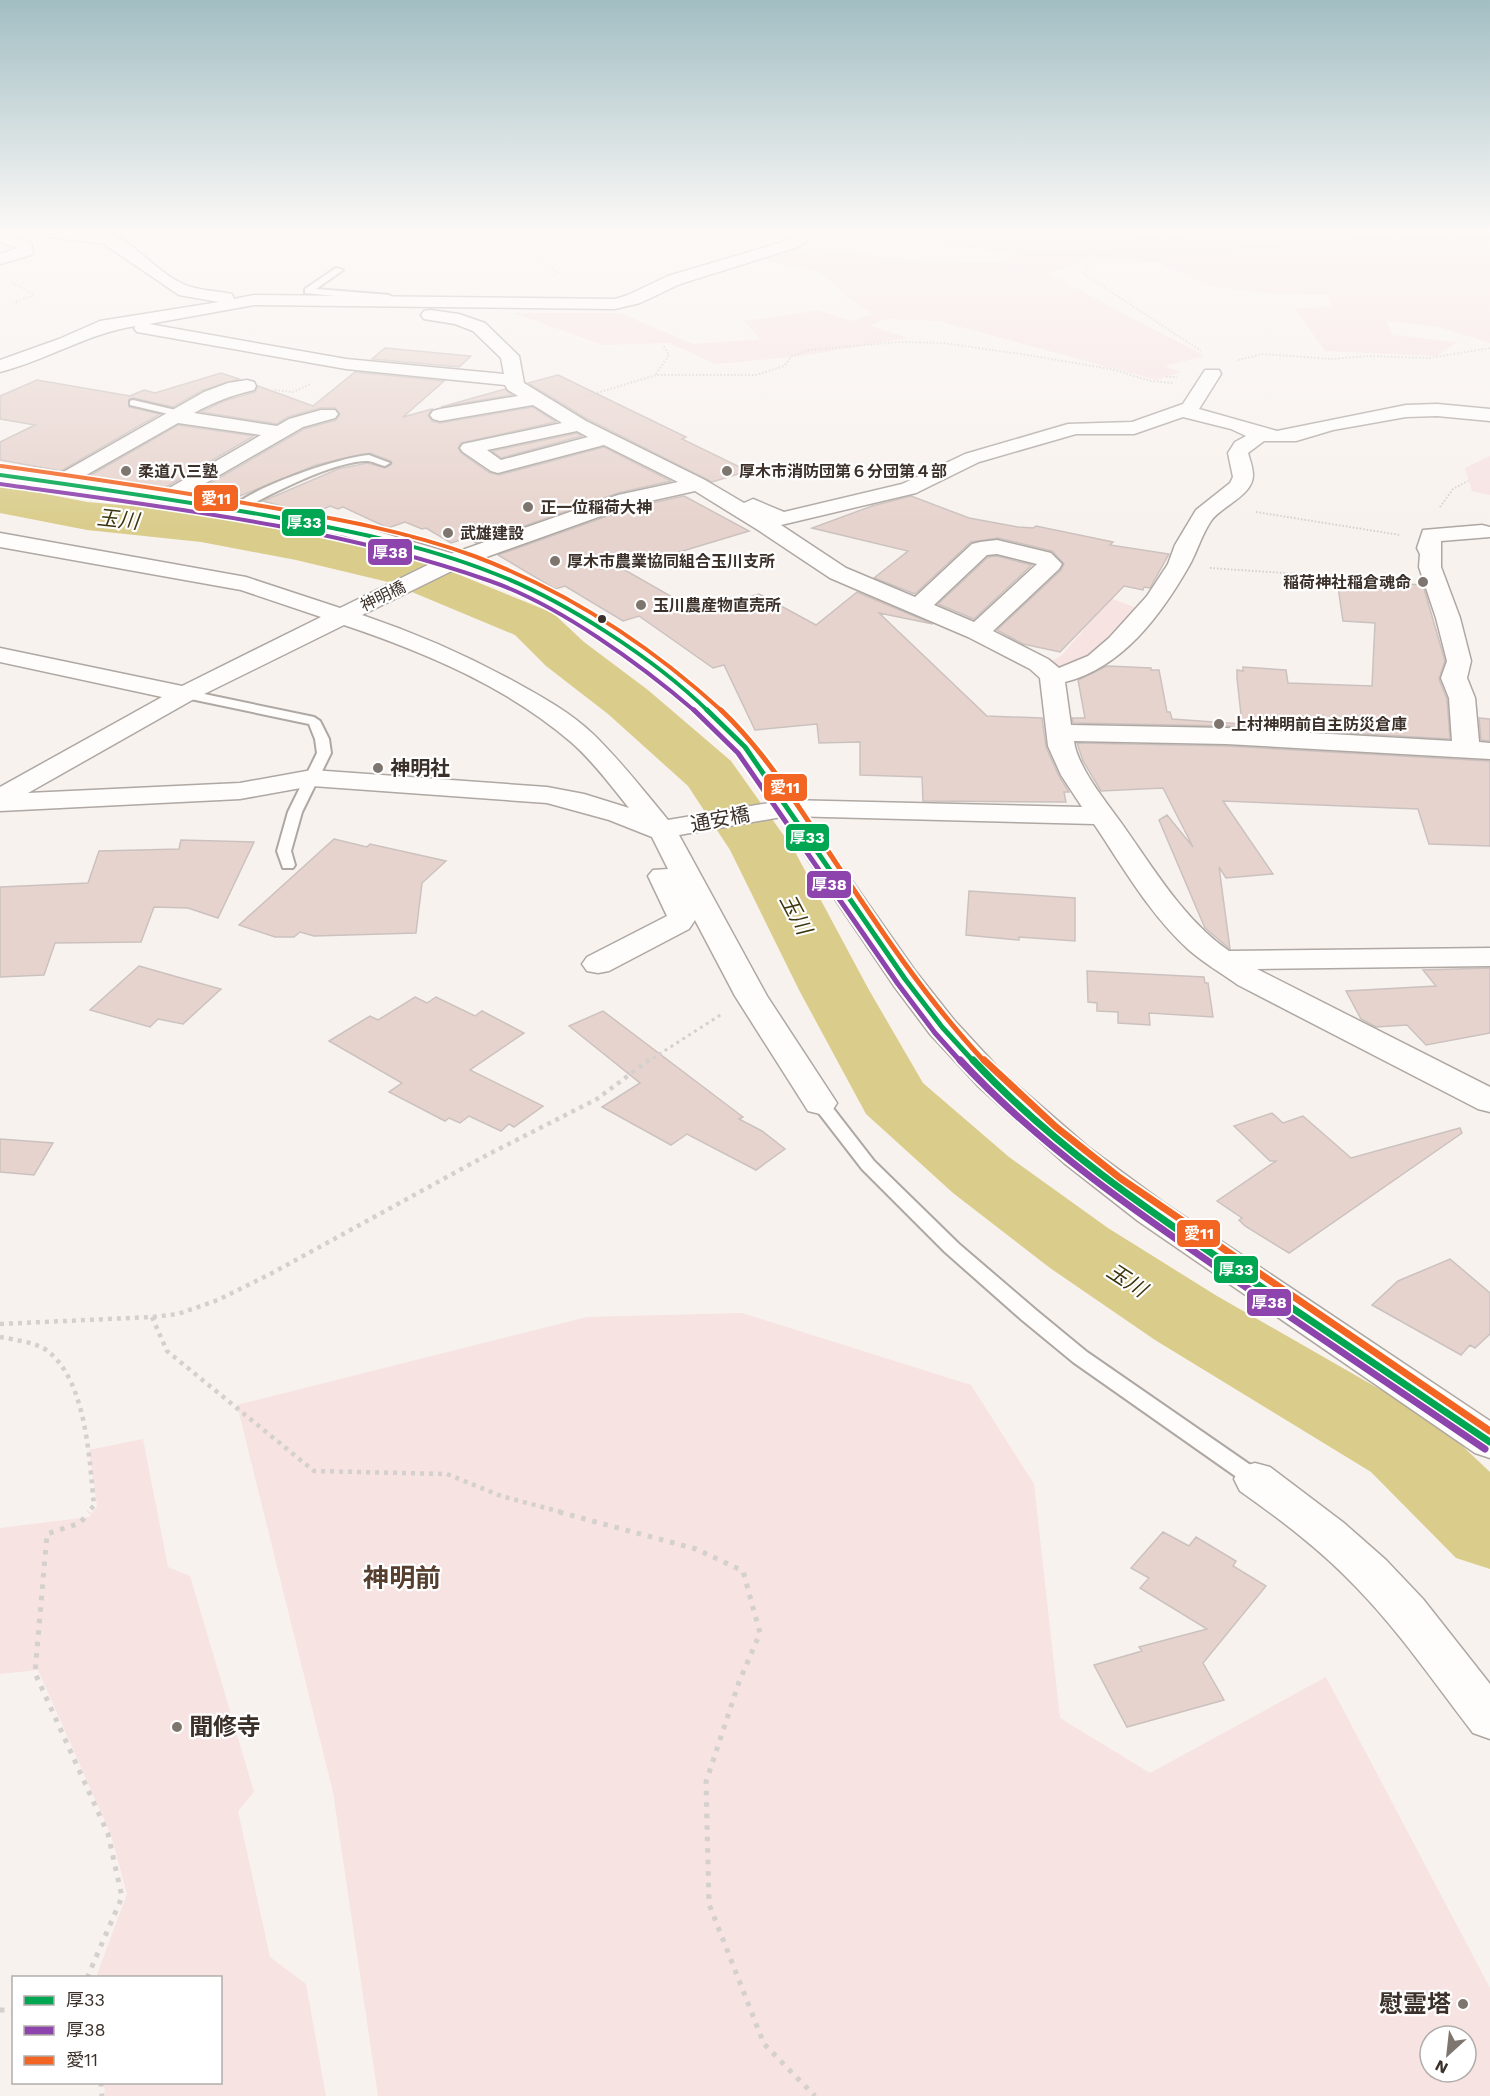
<svg xmlns="http://www.w3.org/2000/svg" width="1490" height="2096" viewBox="0 0 1490 2096" font-family="'Work Sans','Noto Sans JP',sans-serif">
<rect width="100%" height="100%" fill="#f8f2ee"/>
<path fill="#f6e3e2" fill-rule="evenodd" d="M819,231H1114L1168,239L1188,231H1490V343L1439,327L1387,321L1392,335L1457,342L1437,356L1325,351L1295,309L1331,306L1328,295L1268,293L1209,286L1157,262L1090,259L1049,274L1205,356L1165,366L1181,372L1156,380L939,321L885,319L871,326L908,338L802,356L716,364L669,343L603,345L513,313H620L693,344L760,339L744,321L818,310L851,321L872,314L848,298L821,273L758,258L812,247L912,260L1006,262L1011,251L839,235Z
M1490,456V495L1472,491L1465,468Z
M1040,587L1101,601L1105,596L1139,609L1107,647L1065,670L1049,662L1061,656L1098,613L1029,598Z
M742,1313L971,1385L1034,1484L1060,1718L1150,1773L1326,1677L1490,1988V2096H378L333,1792L237,1405L587,1317ZM1430,2036H1466V2072H1430Z
M143,1439L168,1567L190,1576L254,1792L238,1811L270,1957L306,1984L326,2096H105L104,2083L220,2082V1978L96,1977L127,1894L111,1835L38,1670L0,1674V1528L89,1517L97,1506L89,1450Z"/>
<g fill="none" stroke-linecap="round" stroke-linejoin="round">
<path fill="#dacd8c" fill-rule="evenodd" d="M0,485L87,502L201,512L296,530L423,560L553,613L584,642L648,690L731,761L794,850L869,990L923,1083L1009,1157L1108,1228L1217,1296L1437,1422L1490,1472V1569L1456,1558L1371,1472L1155,1340L1050,1268L953,1193L866,1114L799,990L730,850L688,786L608,714L546,666L515,635L388,582L296,560L201,542L87,530L0,513Z"/>
</g>
<path fill="#e7d3cd" stroke="#cbc2bf" stroke-width="1.5" d="M385,348L471,356L459,367L372,359Z
M355,372L444,381L403,417L432,409L428,416L432,421L440,423L533,407L556,422L461,443L458,448L461,453L490,473L499,475L604,447L671,481L618,493L476,543L467,538L451,543L426,528L422,529L405,522L388,528L343,507L338,509L330,506L317,512L300,508L295,510L263,501L338,469L367,463L385,468L392,464L391,461L370,453L316,465L235,498L195,492L304,429L336,420L340,414L335,408H320L288,417L277,424L201,412L224,401L255,392L258,386L313,406Z
M221,373L239,379L203,390L173,407L134,398L129,399V407L160,414L61,471L0,460V442L35,425L0,419V396L37,380L130,396L144,390L155,393Z
M558,375L686,437L682,439L748,471L712,482L587,419L528,383Z
M505,389L512,395L441,407Z
M178,425L254,436L166,487L152,488L89,476Z
M577,433L582,436L501,458L492,451Z
M684,496L749,531L623,569L700,613L759,594L816,625L857,592L933,624L879,613L987,716L1042,718L1046,747L1059,776L1069,792H1064L1066,802L923,801L922,777L860,775V742L819,743L817,724L755,730L724,665L713,668L639,616L623,621L565,586L555,589L498,555L633,507Z
M911,496L969,518L1018,527L1033,528L1036,526L1113,542L1110,545L1169,554L1150,588L1144,587L1143,590L1124,586L1060,652L1023,644L997,630L1061,570L1064,564L1052,551L998,538L971,542L915,594L874,578L908,551L812,528L872,506Z
M997,556L1032,565L974,619L938,604L988,557Z
M1337,580L1423,585L1445,661L1439,679L1447,699L1450,739L1226,726L1073,723L1072,718H1085L1078,680L1107,666L1151,668V670H1159L1167,712H1170L1172,719L1242,724L1237,678V670L1243,671V667L1286,670L1288,683L1372,686L1375,623L1343,621Z
M1479,718L1490,719V741L1481,740Z
M1077,743L1226,746L1490,761V846L1429,844L1418,809L1223,801L1273,874L1226,878L1219,867L1230,949L1205,928L1159,820L1167,815L1193,847L1163,788L1101,791L1083,761Z
M334,839L367,847L370,844L446,861L422,883L416,933L314,936L300,932L294,937H275L239,925Z
M181,840L254,842L218,918L188,908L154,907L141,942L55,943L44,975L0,977V887L88,883L99,851L179,849Z
M969,891L1075,898V941L1019,937V940L966,935Z
M139,966L181,978L221,989L183,1024L158,1019L150,1027L90,1010Z
M1490,968V1033L1426,1045L1407,1025L1376,1027L1361,1019L1346,991L1436,986L1423,970Z
M1087,971L1204,977L1205,983H1208L1213,1017L1149,1013L1150,1025L1118,1023V1012L1097,1011V1003L1088,1002Z
M415,997L427,1003L436,997L475,1016L482,1011L524,1033L470,1070L543,1106L514,1127L509,1124L501,1131L469,1116L460,1123L449,1118L445,1121L389,1092L402,1083L329,1041L370,1016L378,1020Z
M603,1011L743,1117L739,1119L762,1131L785,1149L756,1170L687,1134L671,1145L602,1107L640,1083L569,1026Z
M1272,1113L1283,1123L1303,1116L1351,1158L1460,1128L1462,1133L1289,1253L1245,1226L1239,1220L1242,1218L1217,1201L1276,1161H1270L1234,1126Z
M0,1139L53,1143L34,1175L0,1172Z
M1450,1259L1490,1293V1334L1475,1348L1470,1345L1461,1355L1372,1305L1398,1281Z
M1163,1532L1189,1546L1196,1537L1236,1561L1233,1566L1266,1586L1203,1663L1224,1700L1127,1727L1094,1665L1142,1651L1139,1647L1207,1629L1140,1588L1149,1578L1131,1568Z"/>
<g fill="none" stroke-linecap="round" stroke-linejoin="round">
<g stroke="#aea7a2" stroke-width="4">
<path id="lane" d="M336,268L343,270L316,289L389,295L393,298L389,301L305,293V289Z
M133,400L180,411L182,413L177,416L130,405V401Z
M369,455L390,463L385,466C379,465 373,461 367,461C333,461 269,495 239,511L235,512L230,509C252,487 337,458 369,455Z
M185,690L314,717L320,721L329,739L331,753L302,812L291,851L295,865L293,868H283L277,851L288,812L317,753L315,739L309,724L181,697L179,694L181,691Z
M820,1098L826,1099L874,1161L959,1244L1036,1310L1087,1352L1262,1473L1266,1479L1262,1485L1255,1487L1248,1485L1073,1362L1022,1320L945,1252L862,1169L811,1103L814,1099Z"/>
</g>
<g stroke="#aea7a2" stroke-width="3">
<path id="street" d="M0,231L31,243L33,252L31,255L0,264V254L17,248L0,242Z
M35,231C63,228 106,228 130,245C149,259 168,280 191,287C204,291 219,291 232,294L234,299L254,295L615,299L628,295L668,276L786,241L798,233H810L812,236L798,247L680,284L640,303L615,309L254,305L149,324L346,359L504,374L501,358L473,331L455,324L424,319L421,315L424,311L430,310L459,314L485,323L519,356L524,383L586,421L705,480L744,503L753,499L784,512L902,484L965,454L1068,424L1132,422L1183,404L1205,370H1219L1221,374L1199,409L1277,431L1406,405L1437,404L1490,409V421L1437,416L1406,417L1333,430L1296,441H1264L1248,453C1250,460 1253,468 1253,475C1253,496 1221,506 1211,521C1201,536 1197,552 1189,566C1161,615 1122,668 1065,682L1071,725L1226,728L1452,741L1449,698L1441,678L1447,661L1436,618L1419,567L1420,554L1417,548L1423,530L1482,525L1490,527V537L1441,541V567L1460,618L1471,661L1467,678L1475,698L1479,742L1490,743V759L1226,744L1074,741C1077,767 1107,803 1122,824C1154,869 1183,919 1229,951L1490,948V966L1257,969L1490,1087V1112L1478,1109L1238,985C1221,973 1204,963 1189,950C1150,915 1123,867 1094,824L787,816L679,835L767,996L837,1103L832,1111L820,1114L808,1111L803,1103L735,996L695,920L689,929L609,971L598,973L587,971L582,964L587,957L667,916L648,876L653,870L668,869L652,837L609,820L547,803L312,786L240,799L0,811V787L162,697L0,662V648L182,686L321,617L241,590L0,547V533L246,577L340,608L448,555L618,495L678,482L604,445L498,473L491,471L463,452L460,448L463,444L562,423L533,405L440,421L433,419L430,415L433,411L440,409L518,396L508,390L505,385L346,369L143,333L137,332L134,328L136,326C88,333 47,360 0,372V360L59,339L100,321L219,302L179,295L104,244L43,236ZM1183,417L1231,429L1246,436L1235,442L1228,453L1233,477L1230,483L1196,510L1175,545L1168,564L1147,596L1109,638L1088,656L1059,668L1048,659L993,631L1059,569L1062,564L1051,553L997,540L980,542L972,544L915,597L846,568L781,525L916,493L979,462L1076,434H1134ZM577,431L588,437L501,460L487,450ZM695,491L758,530L830,578L968,637L1030,669L1040,678L1048,746L1061,775L1082,807L787,800L668,820C644,791 620,760 593,734C571,713 544,698 517,683C466,655 418,634 362,615L464,565L632,505ZM997,554L1037,564L974,622L934,605L987,555ZM344,625C424,652 506,686 571,742C593,761 611,786 629,808L584,794L547,787L312,770L240,783L28,793L194,699Z
M247,380L254,382L256,386L254,390C232,395 214,402 194,413L277,426L289,419L321,410H335L338,414L335,418L303,427L173,502L166,504L159,502L155,498L159,494L261,435L178,423L65,487L58,489L51,487L48,483L51,479L204,392L228,383Z
M1255,1463L1270,1467L1344,1523L1386,1560L1423,1599L1490,1684V1739L1473,1733C1435,1684 1400,1632 1356,1587C1321,1550 1281,1520 1240,1491L1234,1479L1240,1467Z"/>
</g>
<g stroke="#aea7a2" stroke-width="3">
<path id="secondary" d="M0,469L166,492L355,525L502,568L566,598L610,625L668,665L710,699L754,741L916,972L954,1020L1003,1073L1088,1147L1164,1203L1490,1421V1458L1475,1453L1138,1221L1064,1163L979,1087L930,1034L894,986L735,752L692,709L650,675L594,635L550,608L486,578L345,536L166,504L0,481Z"/>
</g>
<path stroke="#d4d0ce" stroke-width="2" stroke-dasharray="1.5 2" stroke-linecap="butt" d="M532,231L550,242L536,251L535,255L558,273L552,275
M832,236L1050,255L1257,248L1364,238H1490
M1089,252L1102,236
M1105,252L1107,256L1089,263L1084,274L1201,351
M11,282L35,295L15,302L19,304
M1238,360L1263,354L1331,359L1368,356L1429,358L1490,348
M656,374L669,355L663,345
M1166,377H1177
M275,390L293,392L310,384
M587,396L656,375H756L784,366L792,356L809,350L899,342L943,343L1021,354L1111,369L1151,381L1173,383
M1440,507L1453,489L1468,481
M1256,512L1400,535
M1210,568L1403,581"/>
<path stroke="#d4d0ce" stroke-width="3" stroke-dasharray="3 4" stroke-linecap="butt" d="M647,1062L722,1014"/>
<path stroke="#d4d0ce" stroke-width="4.5" stroke-dasharray="4 5" stroke-linecap="butt" d="M152,1317L167,1351L314,1471L447,1474L501,1496L565,1513
M0,1324L152,1317L178,1314L218,1300L274,1272L487,1155L597,1099L649,1060
M0,1337C15,1340 37,1342 49,1352C87,1384 89,1459 94,1505L88,1513"/>
<path stroke="#d4d0ce" stroke-width="5" stroke-dasharray="4.5 7" stroke-linecap="butt" d="M559,1512L696,1549L743,1571L760,1633L739,1682L706,1782L709,1904L764,2044L815,2096
M87,1978L122,1897L108,1834L35,1673L47,1534L80,1523L89,1512
M0,2010H14
M101,2082L102,2096"/>
<use href="#lane" fill="#fefdfc" fill-rule="evenodd"/>
<use href="#street" fill="#fefdfc" fill-rule="evenodd"/>
<use href="#secondary" fill="#fefdfc" fill-rule="evenodd"/>
<g stroke="#fff" stroke-width="7">
<path id="bus-1-far2" d="M0,475C88,487 176,500 264,515C341,529 420,544 493,573C564,600 654,658 709,712"/>
</g>
<g stroke="#fff" stroke-width="9">
<path id="bus-1-far1" d="M707,710L745,747L905,979L942,1027L974,1062"/>
</g>
<g stroke="#fff" stroke-width="11">
<path id="bus-1" d="M973,1060C1051,1144 1148,1210 1242,1274C1325,1330 1407,1386 1490,1442"/>
</g>
<g stroke="#fff" stroke-width="7">
<path id="bus-2-far2" d="M0,484C163,507 334,526 490,581C559,605 640,664 696,712"/>
</g>
<g stroke="#fff" stroke-width="9">
<path id="bus-2-far1" d="M694,710L738,753L898,984L935,1033L961,1062"/>
</g>
<g stroke="#fff" stroke-width="11">
<path id="bus-2" d="M960,1060C1041,1147 1139,1214 1237,1281C1319,1337 1402,1393 1485,1449"/>
</g>
<g stroke="#fff" stroke-width="7">
<path id="bus-3-far2" d="M1,466C88,478 175,491 262,506C333,518 406,531 474,556C567,591 650,645 723,712"/>
</g>
<g stroke="#fff" stroke-width="9">
<path id="bus-3-far1" d="M721,710C763,750 792,797 824,845C874,920 923,996 985,1062"/>
</g>
<g stroke="#fff" stroke-width="11">
<path id="bus-3" d="M984,1060L1056,1127L1120,1178L1490,1431"/>
</g>
<use href="#bus-1-far2" stroke="#00a651" stroke-width="4"/>
<use href="#bus-1-far1" stroke="#00a651" stroke-width="5"/>
<use href="#bus-1" stroke="#00a651" stroke-width="7"/>
<use href="#bus-2-far2" stroke="#8e44ad" stroke-width="4"/>
<use href="#bus-2-far1" stroke="#8e44ad" stroke-width="5"/>
<use href="#bus-2" stroke="#8e44ad" stroke-width="7"/>
<use href="#bus-3-far2" stroke="#f26522" stroke-width="4"/>
<use href="#bus-3-far1" stroke="#f26522" stroke-width="5"/>
<use href="#bus-3" stroke="#f26522" stroke-width="7"/>
</g>
<linearGradient id="sky" x2="0" y2="1"><stop stop-color="#a2bec3"/><stop offset="0.44" stop-color="#fcf9f7"/><stop offset="1" stop-color="#fcf9f7" stop-opacity="0"/></linearGradient>
<rect width="1490" height="524" fill="url(#sky)"/>
<g fill="#7e756f" stroke="#fff" stroke-width="2">
<circle cx="126" cy="471" r="6"/>
<circle cx="727" cy="471" r="6"/>
<circle cx="528" cy="507" r="6"/>
<circle cx="448" cy="533" r="6"/>
<circle cx="555" cy="561" r="6"/>
<circle cx="1423" cy="582" r="6"/>
<circle cx="641" cy="605" r="6"/>
<circle cx="1219" cy="724" r="6"/>
<circle cx="378" cy="768" r="6"/>
<circle cx="177" cy="1727" r="6"/>
<circle cx="1463" cy="2004" r="6"/>
</g>
<circle fill="#3c312a" stroke="#fff" stroke-width="2" cx="602" cy="619" r="5"/>
<g text-anchor="middle" dominant-baseline="central" stroke-width="4.5" stroke-linejoin="round" paint-order="stroke">
<g font-size="16" font-weight="bold" fill="#3c312a" stroke="#fff" text-anchor="start">
<text x="138" y="471">柔道八三塾</text>
<text x="739" y="471">厚木市消防団第６分団第４部</text>
<text x="540" y="507">正一位稲荷大神</text>
<text x="460" y="533">武雄建設</text>
<text x="567" y="561">厚木市農業協同組合玉川支所</text>
<text x="1411" y="582" text-anchor="end">稲荷神社稲倉魂命</text>
<text x="653" y="605">玉川農産物直売所</text>
<text x="1231" y="724">上村神明前自主防災倉庫</text>
</g>
<g font-size="16" fill="#3c312a" stroke="#fff">
<text transform="translate(383 596) rotate(-26)">神明橋</text>
</g>
<g font-size="20" font-weight="bold" fill="#3c312a" stroke="#fff" text-anchor="start">
<text x="390" y="768">神明社</text>
</g>
<g font-size="20" fill="#3c312a" stroke="#fff">
<text transform="translate(720 819) rotate(-11)">通安橋</text>
</g>
<g font-size="21" font-style="italic" fill="#3d360e" stroke="#fff">
<text transform="translate(118 519) rotate(6)">玉川</text>
<text transform="translate(796 914) rotate(62)">玉川</text>
<text transform="translate(1127 1280) rotate(33)">玉川</text>
</g>
<g font-size="24" font-weight="bold" fill="#3c312a" stroke="#fff" text-anchor="start">
<text x="189" y="1727">聞修寺</text>
<text x="1451" y="2004" text-anchor="end">慰霊塔</text>
</g>
<g font-size="26" font-weight="bold" fill="#563f2f" stroke="#fff">
<text x="402" y="1578">神明前</text>
</g>
</g>
<g stroke="#fff" stroke-width="2">
<rect x="193" y="484" width="46" height="28" rx="6" fill="#f26522"/>
<rect x="281" y="508" width="45" height="29" rx="6" fill="#00a651"/>
<rect x="367" y="538" width="46" height="28" rx="6" fill="#8e44ad"/>
<rect x="763" y="773" width="45" height="29" rx="6" fill="#f26522"/>
<rect x="785" y="823" width="45" height="29" rx="6" fill="#00a651"/>
<rect x="806" y="870" width="46" height="29" rx="6" fill="#8e44ad"/>
<rect x="1176" y="1219" width="45" height="29" rx="6" fill="#f26522"/>
<rect x="1213" y="1255" width="46" height="29" rx="6" fill="#00a651"/>
<rect x="1246" y="1288" width="46" height="29" rx="6" fill="#8e44ad"/>
</g>
<g font-size="16" text-anchor="middle" font-weight="bold" fill="#fff">
<text x="216" y="504">愛11</text>
<text x="304" y="528">厚33</text>
<text x="390" y="558">厚38</text>
<text x="785" y="793">愛11</text>
<text x="807" y="843">厚33</text>
<text x="829" y="890">厚38</text>
<text x="1199" y="1239">愛11</text>
<text x="1236" y="1275">厚33</text>
<text x="1269" y="1308">厚38</text>
</g>
<rect x="12" y="1976" width="210" height="108" fill="#ffffff" stroke="#b1adaa" stroke-width="1.5"/>
<rect x="24" y="1996" width="30" height="9" fill="#00a651" stroke="#b1adaa" stroke-width="1.5"/>
<text x="66" y="2006" font-size="18" fill="#3c312a">厚33</text>
<rect x="24" y="2026" width="30" height="9" fill="#8e44ad" stroke="#b1adaa" stroke-width="1.5"/>
<text x="66" y="2036" font-size="18" fill="#3c312a">厚38</text>
<rect x="24" y="2056" width="30" height="9" fill="#f26522" stroke="#b1adaa" stroke-width="1.5"/>
<text x="66" y="2066" font-size="18" fill="#3c312a">愛11</text>
<g transform="translate(1448 2054) rotate(207)"><circle r="28" fill="#ffffff" stroke="#b1adaa" stroke-width="1.5"/>
<path d="M0-4.5L10 22L0 15L-10 22Z" fill="#7e756f"/>
<text y="-9" font-size="16" font-weight="bold" text-anchor="middle" fill="#3c312a">N</text>
</g>
</svg>
